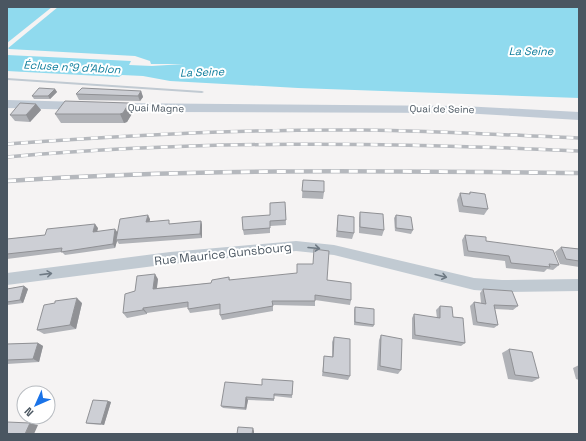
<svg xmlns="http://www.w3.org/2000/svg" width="586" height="441" viewBox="0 0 586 441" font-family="'Space Grotesk',sans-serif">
<rect width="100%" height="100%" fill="#f5f3f3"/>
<path fill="#90daee" d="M7,7H579V98L298,88L170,81L143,76L122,75L119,77L7,71V55L131,61L129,65L152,66L184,64H151L150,61L135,56L9,49L7,47Z"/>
<path fill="#f5f3f3" d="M52,7H58L7,49V43Z"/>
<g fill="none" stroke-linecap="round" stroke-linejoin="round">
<path fill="#c1cad2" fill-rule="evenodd" d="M7,78L202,91L204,92L202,93L7,80Z"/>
<path fill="#c1cad2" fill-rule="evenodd" d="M296,241L334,245L474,278L502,280L579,279V291L502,292L474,290L334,255L296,251L170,264L7,285V273L170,252Z"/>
<path fill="#c1cbd6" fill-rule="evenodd" d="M7,100L83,102L89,106L83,110L7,108Z
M111,103L462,106L579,112V120L462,113L170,112L107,110L105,107Z"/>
<g stroke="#b5b8bd" stroke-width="3.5">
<path id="rail-far1" d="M7,144C126,135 245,129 364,130C436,131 507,135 579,138
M7,157C199,140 386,142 579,151"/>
</g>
<g stroke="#b5b8bd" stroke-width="4.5">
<path id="rail" d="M7,181C198,168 388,171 579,173"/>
</g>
<use href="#rail-far1" stroke="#fff" stroke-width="2.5" stroke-dasharray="7" stroke-linecap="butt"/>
<use href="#rail" stroke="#fff" stroke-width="3" stroke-dasharray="9" stroke-linecap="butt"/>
</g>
<path fill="#b0b2b7" d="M55,89L57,92L50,99H34L32,96Z
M141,91L143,97L140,101L79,100L76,94Z
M36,104L41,110L30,122L15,121L10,115Z
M133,112L127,122L124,123H61L55,114Z
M303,180L324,192L323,199L302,198Z
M470,192L488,209L484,215L459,212L457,200L460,193L469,194Z
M285,202L286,225L270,226V233L244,235L243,230L270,215Z
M360,212L384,230L382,236L359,233V218Z
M338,215L354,233L352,239L336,237Z
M396,215L413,230L411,234L395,231L394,218Z
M150,219L149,222L171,224L201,221L202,225V238L119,244L117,241L115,248L65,255L62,252L7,259V239L45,235L98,228L97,231L118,232Z
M465,235L486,241L559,265L553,270L547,269L544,272L506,268L505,261L464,256L462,240Z
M561,247L579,249V267L560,264L555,252Z
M229,277L230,280H327L351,300L350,305L315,300V306L273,305V311L222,320L220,315V309L190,313L188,309V307L147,313V314L127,318L123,313L135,291L158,279L157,288L211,283Z
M24,286L28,289L23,303L7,305V289Z
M483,289L518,306L513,310L495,309L498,325L494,328L473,325L470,306L474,302L481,303L480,293Z
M82,303L76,329L44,334L37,330Z
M440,306L453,317L465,343L461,346L412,339V318L414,314L437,318L436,310Z
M355,307L374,325L373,327L354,325V310Z
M381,335L401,370L398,374L377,370L379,340Z
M334,337L350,376L348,380L322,376L324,356L332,357V342Z
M38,343L43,346L39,362L7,364V344Z
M509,349L539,378L532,382L508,379L502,353Z
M579,365V380L576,379L573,368Z
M293,381L292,398L274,396V401L248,400L246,410L223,408L221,406L262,385Z
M108,401L111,402L104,425L89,424L86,423Z"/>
<path fill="#909195" d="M55,89L57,92L50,99L48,96Z
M141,91L143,97L140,101L138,96Z
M129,103L133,112L127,122L124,123L120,114Z
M36,104L41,110L30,122L26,115Z
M148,215L150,219L149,226L146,222Z
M201,221L202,225V238L200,234Z
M95,224L98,228L96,236L93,232Z
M115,229L118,233L116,240L117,241L115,248L113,244Z
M155,274L158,279L156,293L153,289Z
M24,286L28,289L23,303L20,300Z
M77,298L82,303L76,329L70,325Z
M143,308L147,313V314L143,310Z
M38,343L43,346L39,362L33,359Z
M246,397L248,400L246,410L245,408Z
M108,401L111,402L104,425L101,424Z
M30,423L38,425L34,434H25Z
M253,428L254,431V434H252Z"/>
<path fill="#cdcfd5" stroke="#909195" d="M39,88L55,89L48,96H32Z
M82,88L141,91L138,96L76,94Z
M65,101L129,103L123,113L120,114H55Z
M20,103L36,104L26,115H10Z
M303,180L324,181V192L302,191Z
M470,192L485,194L488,209L463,206L460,193L470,194Z
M285,202L286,220L270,221V228L243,230L242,217L270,215V203Z
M360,212L383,214L384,230L360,227Z
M148,215L146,222L169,220V224L201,221L200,234L116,240L120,219Z
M338,215L354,217V233L337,231Z
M396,215L411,217L413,230L396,228Z
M95,224L93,232L115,229L113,244L61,252L62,248L7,254V239L45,235L47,229Z
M465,235L486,237V241L553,250L559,265L549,264L550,267L511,263L509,256L468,251Z
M561,247L579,249V261L566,259Z
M314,249L329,251L327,280L351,283V300L315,295V301H272L273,306L220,315V304L188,309V302L143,308V310L123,313L125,294L135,291L137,276L155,274L153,289L211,283L212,280L229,277V280L297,273V264H313Z
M24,286L20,300L7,302V289Z
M483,289L512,291L518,306L494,305L498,325L477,322L474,302L486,304Z
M77,298L70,325L37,330L44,305L55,303V301Z
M440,306L452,307L453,317L463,318L465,343L415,335L414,314L440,318Z
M355,307L374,309V325L355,322Z
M381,335L402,339L401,370L380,366Z
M334,337L350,339V376L323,372L324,356L333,357Z
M38,343L33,359L7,360V344Z
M509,349L532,352L539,378L515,375Z
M262,379L293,381L292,395L274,394V399L246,397L245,408L221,406L225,382L262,385Z
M93,400L108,401L101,424L86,423Z
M7,422L30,423L25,434H7Z
M238,427L253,428L252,434H237Z"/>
<defs><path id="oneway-shaft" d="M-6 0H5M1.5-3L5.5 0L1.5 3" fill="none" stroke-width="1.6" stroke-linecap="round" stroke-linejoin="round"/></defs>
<g stroke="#6e7983">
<use href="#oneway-shaft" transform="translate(314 248) rotate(5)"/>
<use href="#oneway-shaft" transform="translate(46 274) rotate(-7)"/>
<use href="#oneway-shaft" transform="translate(441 276) rotate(14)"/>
</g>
<g text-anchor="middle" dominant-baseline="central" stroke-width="4" stroke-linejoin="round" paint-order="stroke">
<g font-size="10" fill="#4a5661" stroke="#fff">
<text transform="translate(156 108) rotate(1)">Quai Magne</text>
<text transform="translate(442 109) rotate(1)">Quai de Seine</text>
</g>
<g font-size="11" font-style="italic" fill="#0c7c9b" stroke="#fff">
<text x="531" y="51">La Seine</text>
<text transform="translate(72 67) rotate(3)">Écluse n°9 d'Ablon</text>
<text transform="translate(202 72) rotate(-2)">La Seine</text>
</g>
<g font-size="12" fill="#4a5661" stroke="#fff">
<text transform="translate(223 254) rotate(-6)">Rue Maurice Gunsbourg</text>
</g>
</g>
<rect width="586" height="441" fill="none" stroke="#4a5661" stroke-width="16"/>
<g transform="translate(36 405) rotate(225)"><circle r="19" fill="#ffffff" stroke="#b7bbc0"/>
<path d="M0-3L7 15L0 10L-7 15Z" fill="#1a73e8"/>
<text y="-6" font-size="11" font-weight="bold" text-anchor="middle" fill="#4a5661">N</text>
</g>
</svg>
